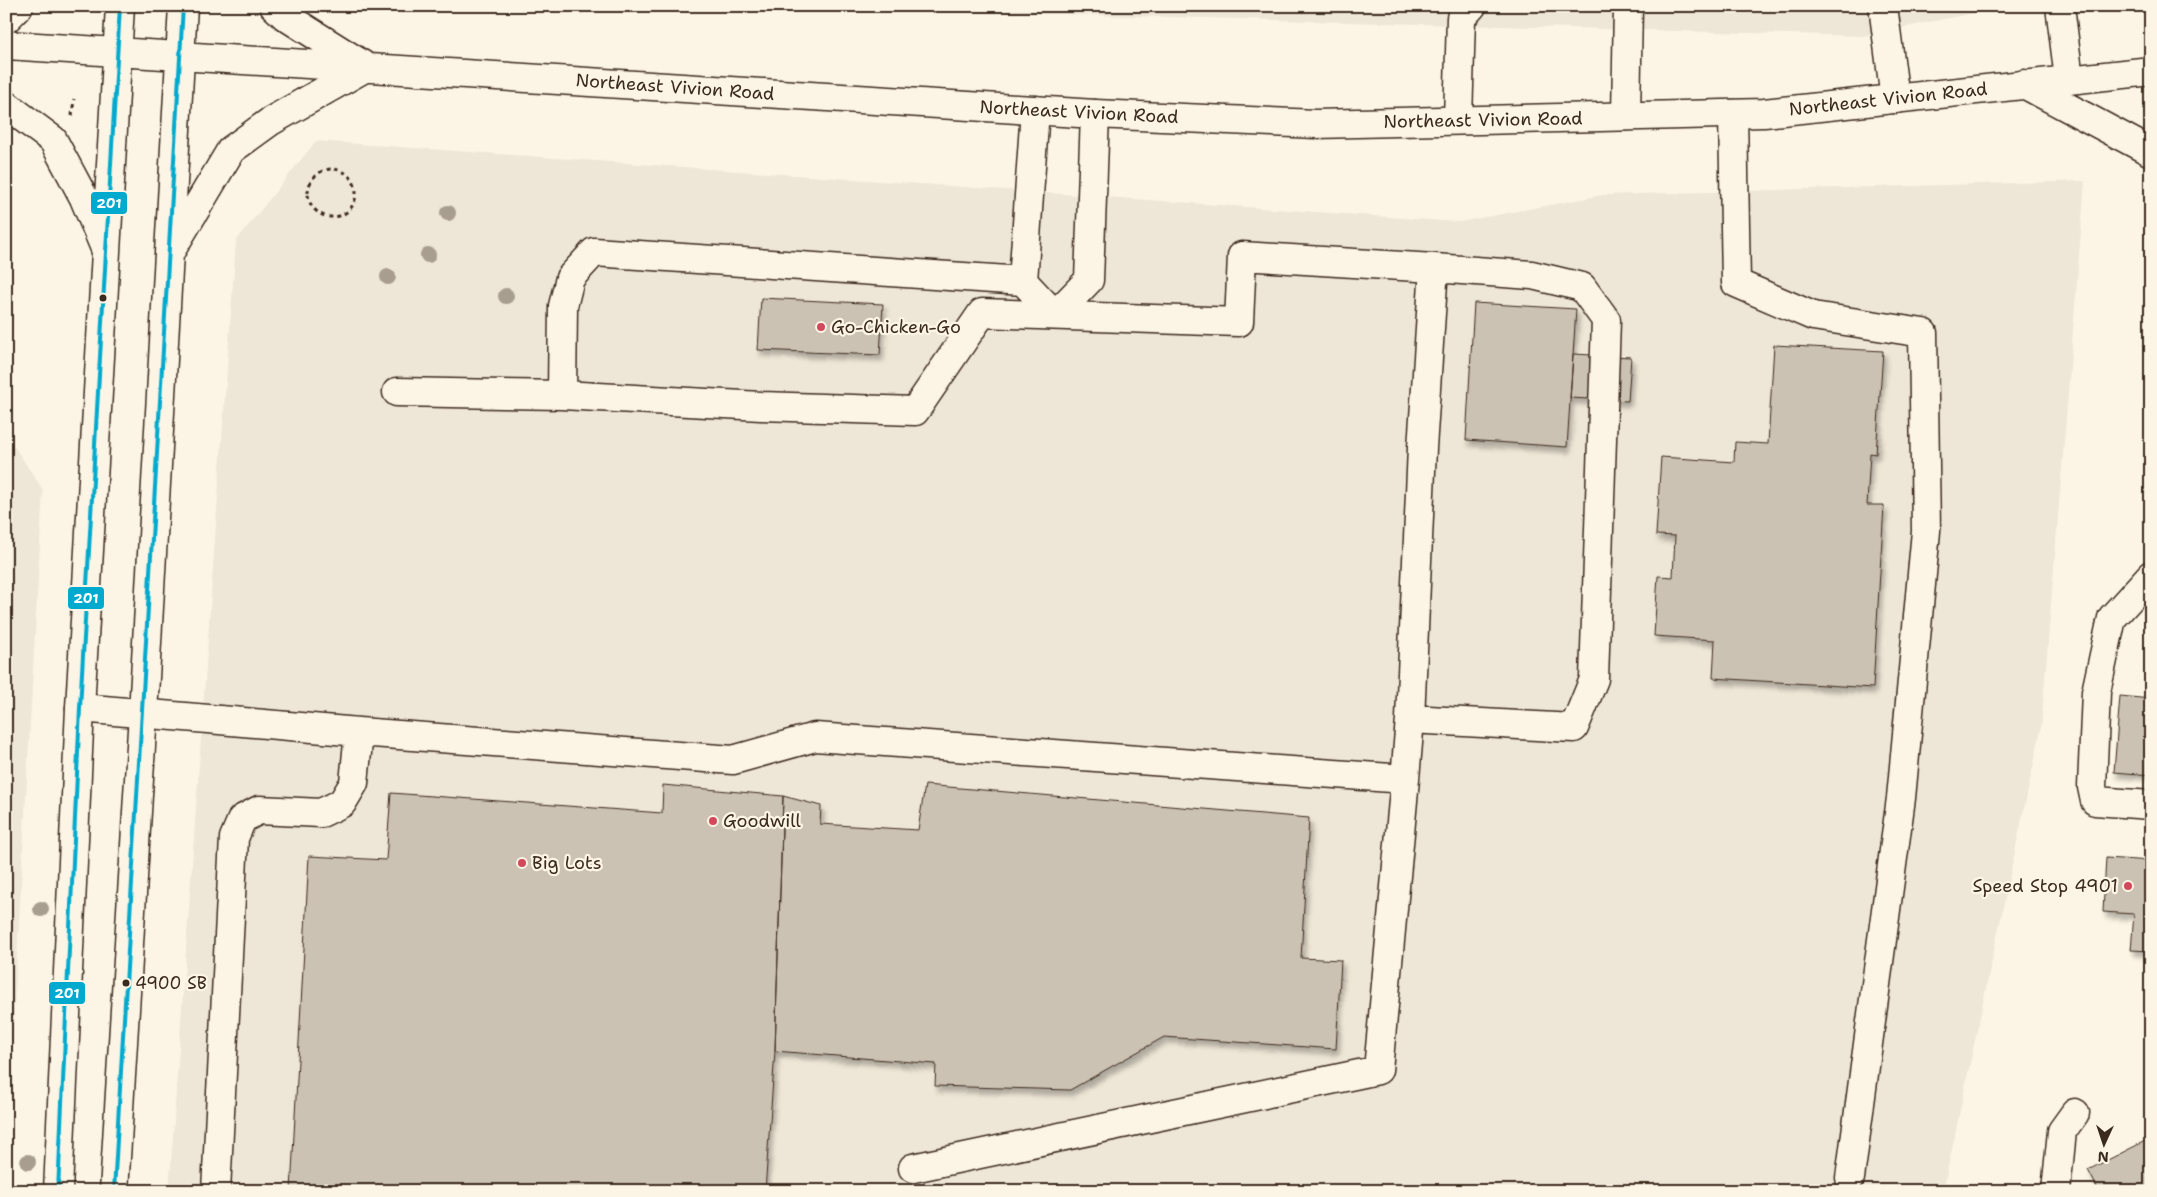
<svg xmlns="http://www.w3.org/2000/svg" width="2157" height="1197" viewBox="0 0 2157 1197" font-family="'Shantell Sans',sans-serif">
<defs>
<filter id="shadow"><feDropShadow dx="3" dy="5.5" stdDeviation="2.5" flood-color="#0004"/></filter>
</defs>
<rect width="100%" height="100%" fill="#fcf5e5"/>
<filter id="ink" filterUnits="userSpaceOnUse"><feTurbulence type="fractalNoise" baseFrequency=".02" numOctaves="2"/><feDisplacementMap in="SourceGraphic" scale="10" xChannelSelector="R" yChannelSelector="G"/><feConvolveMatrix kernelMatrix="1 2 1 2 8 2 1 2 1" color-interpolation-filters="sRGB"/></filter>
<g filter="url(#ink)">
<path fill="#eee6d6" d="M761,6H2007L1863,36Z
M316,141L1459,222L1603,195L2085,181L2041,729L1943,1191H169L236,241Z
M6,434L43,490L6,1156Z"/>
<path fill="#ccc2b3" stroke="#3b2a1e" filter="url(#shadow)" d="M761,298L883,304L880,355L758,350Z
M1474,303L1576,309L1567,447L1466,440Z
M1774,345L1883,351L1876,454L1870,453L1867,505H1884L1873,688L1713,678L1715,640L1654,636L1658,576L1673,577L1675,536L1656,535L1661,457L1734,462L1735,442L1768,444Z
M1573,354L1631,357L1628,401L1570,398Z
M2120,696L2151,699V775L2114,772Z
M663,785L783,796L775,1051L765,1191H291L309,856L386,860L391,793L662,813Z
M925,785L1309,818L1301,958L1341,960L1336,1049L1164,1037L1070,1090L935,1086L936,1064L775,1051L783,796L821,806L820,824L918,830Z
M2106,858L2151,861V951L2131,950L2134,914L2103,912Z
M2151,1138V1191H2099L2088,1170Z"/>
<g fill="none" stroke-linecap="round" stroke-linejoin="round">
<g stroke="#3b2a1e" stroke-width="31">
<path id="minor" d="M1883,6L1895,99
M2060,6L2069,79
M1035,110L1023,281L1055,315L1089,280L1095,114
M1733,114L1736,283L1813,316L1923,333L1926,531L1901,798L1850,1178
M1626,116L1628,6
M1458,120L1461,18L1472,6
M397,392L562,395L761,406L915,411L982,313L1239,322L1242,256L1434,268L1422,448L1410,719
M562,395L563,306L570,278L594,252L1023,281
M2151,575L2112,618L2096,692L2092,787L2095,801L2151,805
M80,708L359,732L354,783L342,803L321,813L259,810L242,819L234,838L216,1191
M359,732L733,760L815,737L1405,779L1410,719L1574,728L1594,679L1606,320L1582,287L1532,275L1434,268
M913,1168L1378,1070L1405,779
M2056,1191L2062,1131L2075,1113"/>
</g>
<g stroke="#3b2a1e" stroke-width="31">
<path id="major" d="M274,6L285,16L363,65
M6,19L19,6
M6,45L1095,114L1316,124L1764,113L2151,71
M2024,84L2151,152
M6,105L53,140L84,198L104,246
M170,252L231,150L271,121L366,67
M58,1191L80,708L120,6
M114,1191L143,713L183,6"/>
</g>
<path stroke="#3b2a1e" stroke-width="3" stroke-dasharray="4 4" stroke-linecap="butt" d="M72,116L74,99
M308 193a24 24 0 1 1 48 0a24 24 0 1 1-48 0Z"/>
<use href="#minor" stroke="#fcf5e5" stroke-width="28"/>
<use href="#major" stroke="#fcf5e5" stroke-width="28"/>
<g stroke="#fcf5e5" stroke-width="8">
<path id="bus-1" d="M58,1191L80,708L120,6
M114,1191L183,6"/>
</g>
<use href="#bus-1" stroke="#00a9ce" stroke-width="4"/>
</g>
<g fill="#a89e8f">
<circle cx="448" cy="213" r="8"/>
<circle cx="428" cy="255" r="8"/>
<circle cx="388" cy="277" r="8"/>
<circle cx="506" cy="296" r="8"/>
<circle cx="41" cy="909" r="8"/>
<circle cx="28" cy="1162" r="8"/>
</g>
</g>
<g fill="#3b2a1e" stroke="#fcf5e5" stroke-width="2">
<circle cx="103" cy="298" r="4.5"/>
<circle cx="126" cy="983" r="4.5"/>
</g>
<g fill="#d1495b" stroke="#fcf5e5" stroke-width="2">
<circle cx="821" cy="327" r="5"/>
<circle cx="713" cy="821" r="5"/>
<circle cx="522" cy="863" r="5"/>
<circle cx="2128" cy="886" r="5"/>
</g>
<g text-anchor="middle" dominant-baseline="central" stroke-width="4.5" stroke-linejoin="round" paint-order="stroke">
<g font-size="17" fill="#3b2a1e" stroke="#fcf5e5" text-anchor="start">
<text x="135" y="983">4900 SB</text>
</g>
<g font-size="18" fill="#3b2a1e" stroke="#fcf5e5">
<text transform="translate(675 87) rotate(4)">Northeast Vivion Road</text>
<text transform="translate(1888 99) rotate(-6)">Northeast Vivion Road</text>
<text transform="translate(1079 112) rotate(3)">Northeast Vivion Road</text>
<text transform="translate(1483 120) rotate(-1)">Northeast Vivion Road</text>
</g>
<g font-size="18" fill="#3b2a1e" stroke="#fcf5e5" text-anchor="start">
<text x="831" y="327">Go-Chicken-Go</text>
<text x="723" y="821">Goodwill</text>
<text x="532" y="863">Big Lots</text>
<text x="2118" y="886" text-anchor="end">Speed Stop 4901</text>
</g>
</g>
<g stroke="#fcf5e5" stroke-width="2">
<rect x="90" y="191" width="38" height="24" rx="5" fill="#00a9ce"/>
<rect x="67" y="586" width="38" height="24" rx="5" fill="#00a9ce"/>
<rect x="48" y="981" width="38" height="24" rx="5" fill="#00a9ce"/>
</g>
<g font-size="14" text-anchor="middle" font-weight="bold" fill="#fff">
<text x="109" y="208">201</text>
<text x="86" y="603">201</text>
<text x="67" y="998">201</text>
</g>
<rect width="2157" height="1197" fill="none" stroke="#fcf5e5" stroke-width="25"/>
<rect x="12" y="12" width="2132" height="1172" fill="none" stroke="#3b2a1e" stroke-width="2" filter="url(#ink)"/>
<g transform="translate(2104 1144) rotate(183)" stroke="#fcf5e5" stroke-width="4" paint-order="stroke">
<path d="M0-4L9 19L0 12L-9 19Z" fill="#3b2a1e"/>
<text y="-8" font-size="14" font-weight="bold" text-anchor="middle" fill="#3b2a1e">N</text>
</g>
</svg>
